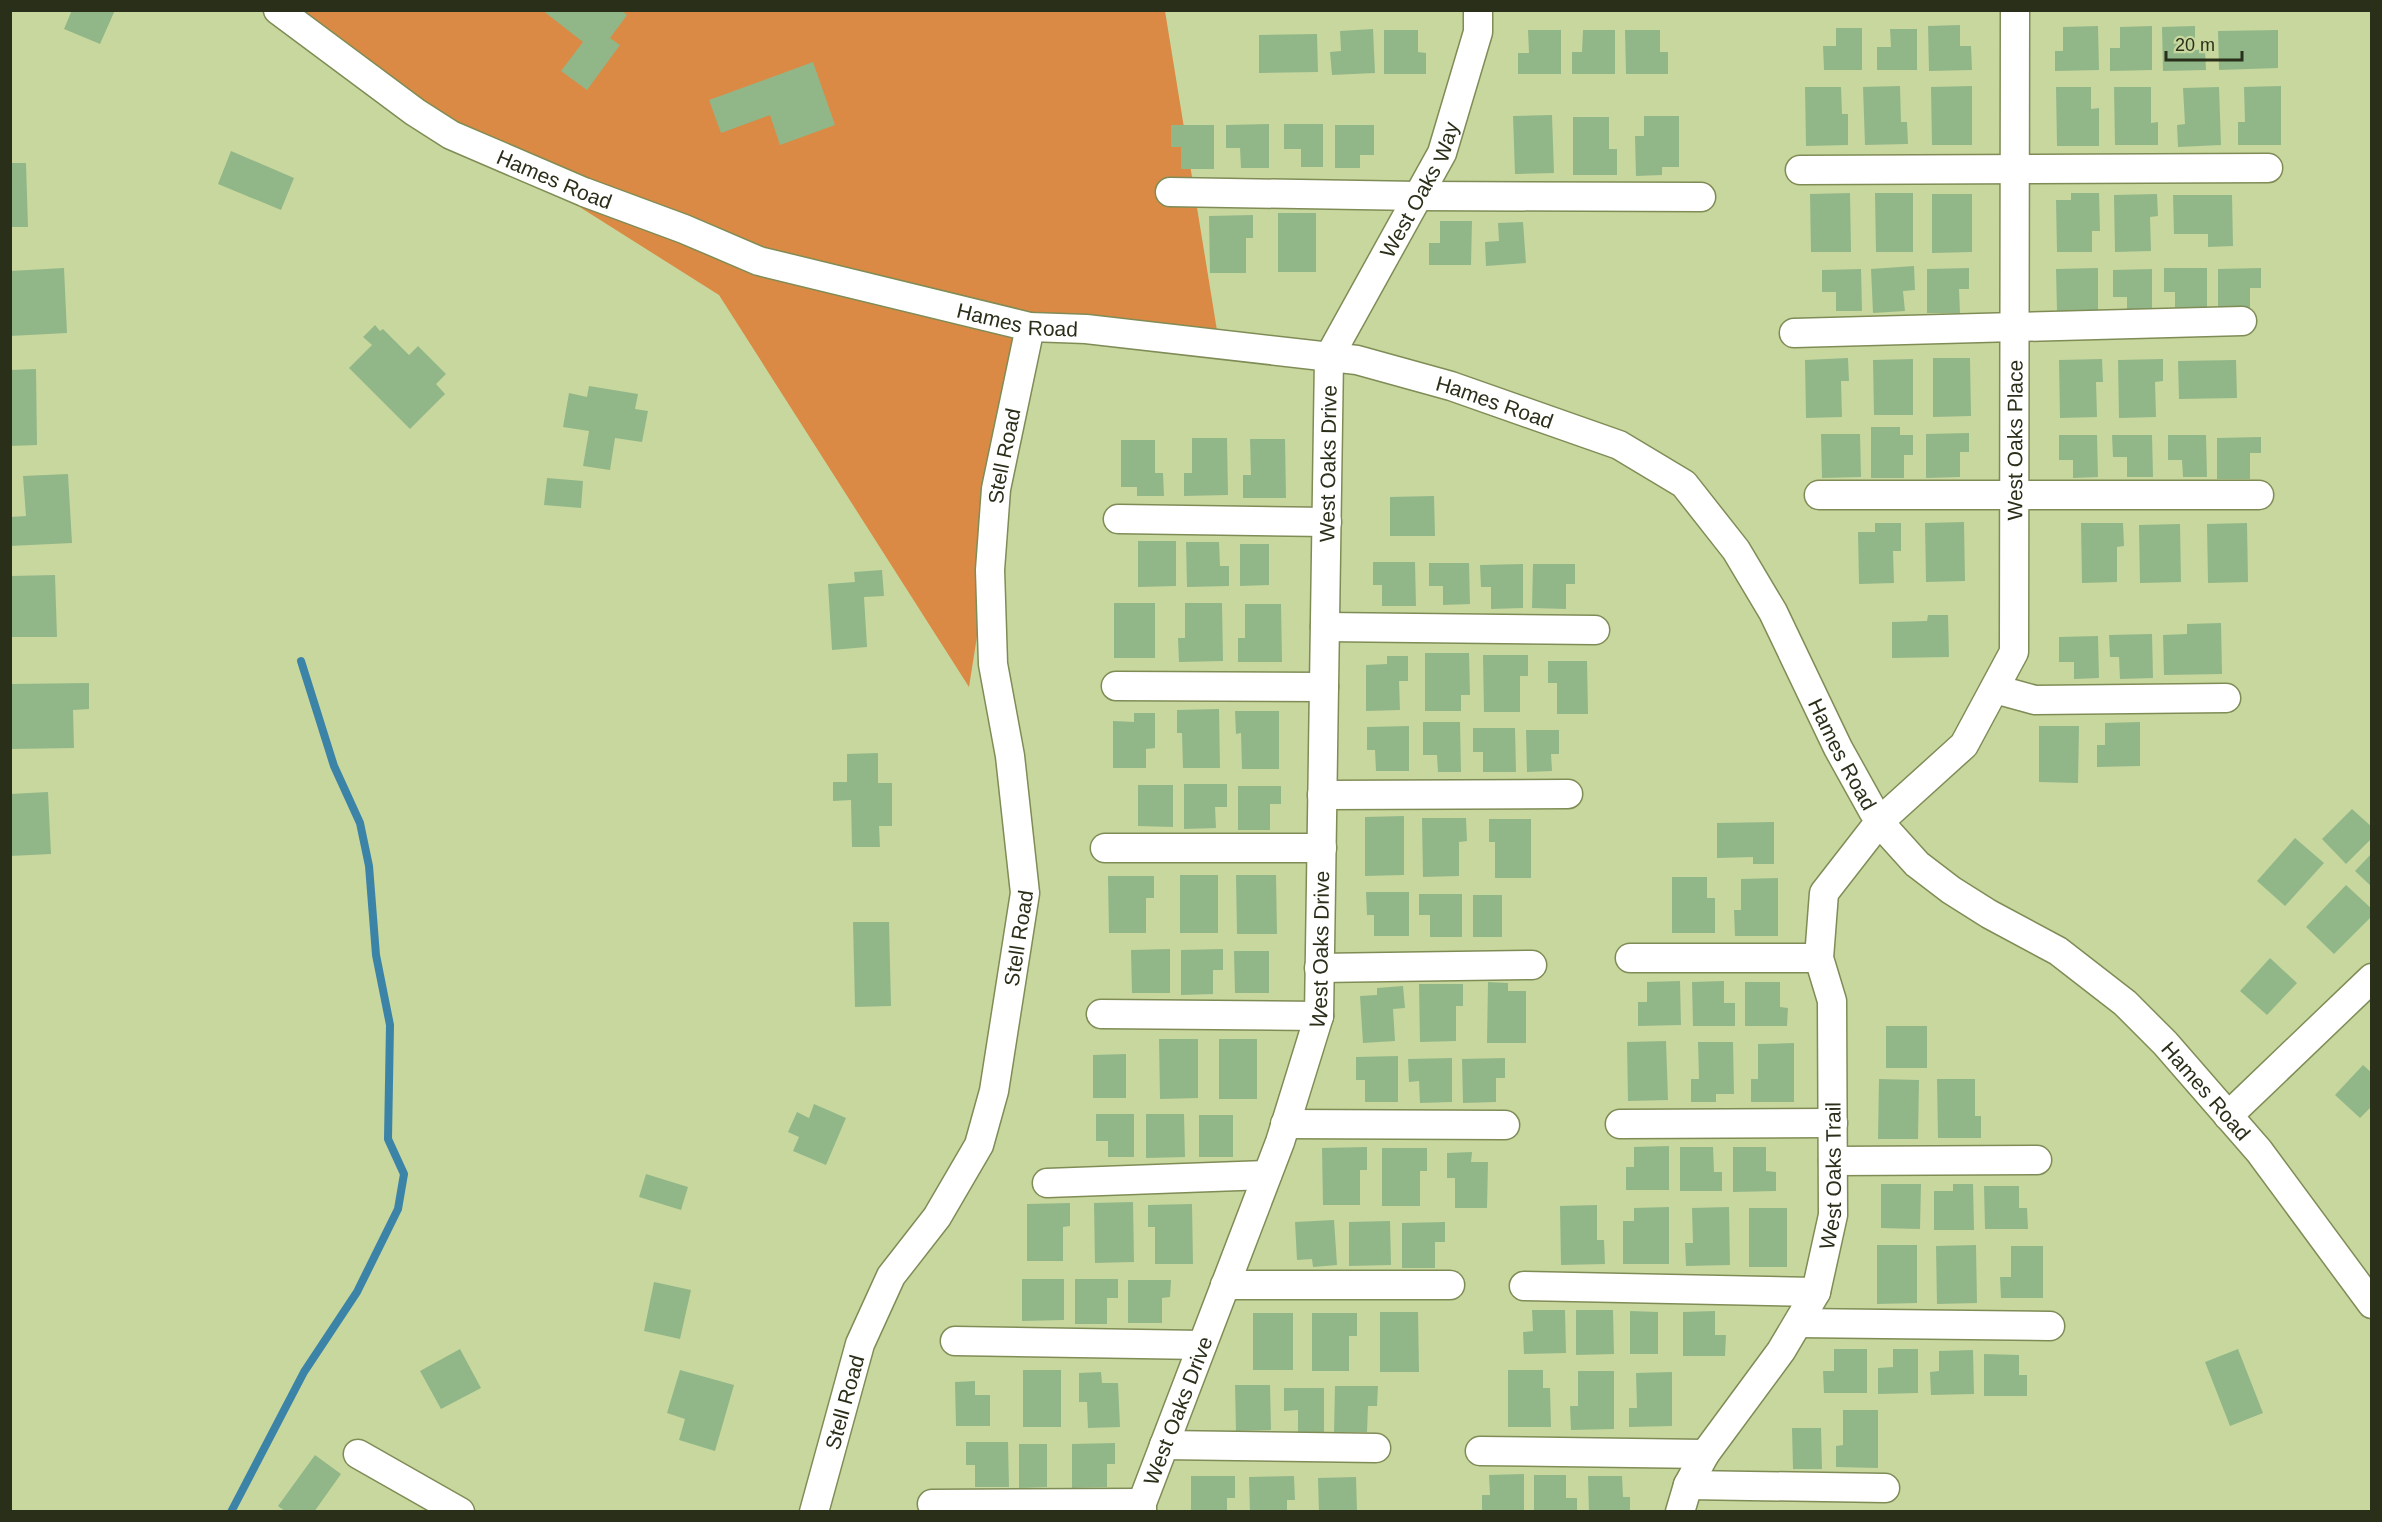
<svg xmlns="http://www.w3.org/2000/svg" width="2382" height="1522" viewBox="0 0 2382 1522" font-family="Helvetica,sans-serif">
<rect width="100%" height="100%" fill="#c8d79e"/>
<path fill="#da8a44" d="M269,11H1165L1221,355L1025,333L969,687L719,295Z"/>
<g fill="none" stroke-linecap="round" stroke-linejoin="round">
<path stroke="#3c83a8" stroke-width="8" d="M231,1512L304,1372L357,1292L398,1209L404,1174L388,1139L390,1025L376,955L369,866L360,823L334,766L301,661"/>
</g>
<path fill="#91b789" d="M72,10H115L100,44L64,29Z
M542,10H621L627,15L610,38L620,45L587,90L561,71L583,42Z
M1960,25V46H1971L1972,70L1929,71L1928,26Z
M2098,26L2099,70L2055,71V51H2063V27Z
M2152,26V70L2110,71V48H2120V27Z
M2195,26V50L2205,49L2206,70L2163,71L2162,27Z
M1836,28H1862V70H1824L1823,46H1836Z
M1373,29L1375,73L1332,75L1330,52L1341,51L1340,31Z
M1890,29H1917V70H1877V47H1891Z
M1384,30H1418V52L1426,53V74H1384Z
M1528,30H1561V74H1518V53H1529Z
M1583,30H1615V74H1572V52H1582Z
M1625,30H1660V52H1668V74H1626Z
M2278,30V68L2219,70L2218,31Z
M1317,34L1318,72L1259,73V35Z
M813,62L835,125L780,145L770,115L721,133L709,100Z
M1900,86L1901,122H1907L1908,144L1865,145L1863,87Z
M1972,86V145H1932L1931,87Z
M2281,86V145H2238V122H2245L2244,87Z
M1805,87H1841L1842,114H1848V145L1806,146Z
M2056,87H2091V109L2099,108V146H2057Z
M2114,87H2151V123L2158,122V145H2115Z
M2219,87L2221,145L2178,147L2177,125L2185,124L2183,88Z
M1552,115L1554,173L1515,174L1513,116Z
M1644,116H1679V167H1662V175L1636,176L1635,136H1644Z
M1573,117H1609V149H1617V175H1573Z
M1269,124V168H1241L1240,148H1226V125Z
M1284,124H1323V167H1301V149H1284Z
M1171,125H1214V169H1181V147H1171Z
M1335,125H1374V155H1360V168H1335Z
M231,151L294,178L281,210L218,184Z
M10,163H26L28,227H10Z
M1850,193L1851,252H1811L1810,194Z
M1875,193H1913V252H1876Z
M2071,193H2099L2100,231H2092V252H2057L2056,200H2071Z
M1932,194H1972V252L1932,253Z
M2157,194L2158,216L2150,217L2151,251L2115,252L2114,195Z
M2173,195H2232L2233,246L2208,247V234H2174Z
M1278,213H1316V272H1278Z
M1253,215V238H1246V273H1210L1209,216Z
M1440,221H1472L1471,265H1429V243H1440Z
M1523,222L1526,263L1486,266L1485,242L1499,241L1498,223Z
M1914,266L1915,290L1903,291L1905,311L1873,313L1871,269Z
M64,268L67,333L10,336V271Z
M1969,268V289H1959L1960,313H1927V269Z
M2098,268V311H2057L2056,269Z
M2164,268H2207V313H2175V292H2164Z
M2261,268V288H2250V312L2218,313V269Z
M1861,269L1862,311H1836V292H1822V270Z
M2152,269V312L2127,313V297H2113V270Z
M375,325L380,331L383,329L409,355L418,346L446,374L436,384L445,394L410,429L349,368L372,345L363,337Z
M1848,358L1849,381H1841L1842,417L1806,418L1805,360Z
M1933,358H1970L1971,416L1933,417Z
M1913,359V415H1874L1873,360Z
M2102,359L2103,382H2096L2097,417L2060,418L2059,360Z
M2163,359V381L2155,382L2156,417L2119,418L2118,360Z
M2236,360L2237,398L2179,399L2178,361Z
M36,369L37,445L10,446V370Z
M589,386L638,394L635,409L648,411L642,442L615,438L610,470L583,466L589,431L563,427L569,393L587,397Z
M1871,427H1900V435H1913V455H1904V478H1871Z
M1969,433V452H1960V477L1926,478V434Z
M1821,434H1860L1861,477L1822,478Z
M2059,435H2097L2098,477L2073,478V460H2059Z
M2112,435H2152L2153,477H2127V457H2113Z
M2168,435H2206L2207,477H2183L2182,460H2168Z
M2261,437V453H2250V479H2217V438Z
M1192,438H1227L1228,495L1184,496V473H1192Z
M1250,439H1285L1286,498H1243V475H1251Z
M1121,440H1155V473H1163L1164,496H1137V487H1121Z
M68,474L72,543L10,546V517L26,516L23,476Z
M547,478L583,481L581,508L544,505Z
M1434,496L1435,536H1390V497Z
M1964,522L1965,581L1926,582L1925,523Z
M1875,523H1901V551H1893L1894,583L1859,584L1858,532H1875Z
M2081,523H2123L2124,546L2117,547V582L2082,583Z
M2247,523L2248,582L2208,583L2207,524Z
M2180,524L2181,582L2140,583L2139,525Z
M1138,541H1176V586L1138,587Z
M1186,542H1219L1220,566H1229V586L1187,587Z
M1240,544H1269V585L1240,586Z
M1373,562H1415L1416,606H1382V585H1373Z
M1429,563H1469L1470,604L1443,605V586H1429Z
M1523,564V608L1491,609V587H1481L1480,565Z
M1533,564H1575V584H1566V609L1532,608Z
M882,570L884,596L864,597L867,647L832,650L828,584L855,582L854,572Z
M55,575L57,637H10V576Z
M1114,603H1155V658H1114Z
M1185,603H1222L1223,661L1179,662L1178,638H1185Z
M1245,604H1281L1282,662H1238V638H1245Z
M1928,615H1948L1949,657L1892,658V622L1927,621Z
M2221,623L2222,674L2164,675L2163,635L2187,634V624Z
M2152,634L2153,678L2120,679L2119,657H2110L2109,635Z
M2098,636L2099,678L2074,679V662H2059V637Z
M1425,653H1469L1470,695H1461V711H1425Z
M1483,655H1528V676H1520V712H1484Z
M1387,656H1408V681H1399L1400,710L1366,711V665L1387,664Z
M1548,661H1587L1588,714H1557V683H1548Z
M89,683V709L73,710L74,748L10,749V684Z
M1219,709L1220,768H1183L1182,733H1177V710Z
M1235,711H1279V769H1242L1241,733L1236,734Z
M1134,713H1155V748L1146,749V768H1113V721L1134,722Z
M1423,722H1460L1461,772H1438L1437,755H1423Z
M2140,722V766L2097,767V745H2105V723Z
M1409,726V771H1376L1375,750H1367V727Z
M2039,726H2079L2078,783L2039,782Z
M1473,728H1515L1516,772H1483V752H1473Z
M1526,730H1559V754H1551L1552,771L1527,772Z
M878,753V783H892V826H879L880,847H852L851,800L833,801V782H847V754Z
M1184,784H1227V807H1215L1216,828L1184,829Z
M1138,785H1173V827L1138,826Z
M1238,786H1281V804H1270V830H1238Z
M48,792L51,854L10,856V794Z
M2352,809L2372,827V838L2346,864L2322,839Z
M1404,816V875L1365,876V817Z
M1422,818H1466L1467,841L1459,842V876L1423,877Z
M1489,819H1531V878H1495V842H1489Z
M1774,822V864H1753V857L1717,858V823Z
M2295,838L2324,863L2285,906L2257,881Z
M2372,853V887L2355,871Z
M1180,875H1218V933H1180Z
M1236,875H1276L1277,934H1237Z
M1108,876H1154V898H1146V933H1109Z
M1672,877H1707V898H1715V933H1672Z
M1778,878V936H1735L1734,910H1741V879Z
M2346,885L2372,909V916L2334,954L2306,927Z
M1366,892H1409V936H1374V915H1367Z
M1419,894H1462V937H1430V915H1419Z
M1473,895H1502V937H1473Z
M853,922H889L891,1006L855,1007Z
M1170,949V993H1132L1131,950Z
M1223,949V970H1213V994L1181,995V950Z
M1234,951H1269V993H1235Z
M2270,958L2297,983L2267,1015L2240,991Z
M1680,981L1681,1025L1638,1026V1002H1647V982Z
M1724,981V1003H1735V1026H1693L1692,982Z
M1488,982L1508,983V991H1526V1043H1487Z
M1745,982H1780V1007L1788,1008L1787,1026H1745Z
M1419,984H1463V1006H1456V1041L1420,1042Z
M1403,986L1405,1008L1393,1009L1395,1041L1363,1043L1360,996L1377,995V988Z
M1886,1026H1927V1068H1886Z
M1159,1039H1198V1098L1160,1099Z
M1219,1039H1257V1099H1219Z
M1666,1041L1668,1100L1628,1101L1627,1042Z
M1698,1042H1733L1734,1094H1716V1102H1691V1079H1699Z
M1794,1043V1102H1751V1079H1758V1044Z
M1126,1054V1098H1093V1055Z
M1398,1056V1102H1365V1080H1356V1057Z
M1452,1058V1102L1420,1103L1419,1081L1409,1082L1408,1059Z
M1505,1058V1078H1496V1102L1463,1103L1462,1059Z
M2363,1065L2372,1073V1106L2360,1118L2335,1095Z
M1879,1079L1919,1080L1918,1139H1878Z
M1937,1079H1975V1116H1981V1138H1938Z
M814,1104L846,1118L826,1165L793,1151L799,1137L788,1132L797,1112L809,1118Z
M1096,1114H1134V1157H1108V1141H1096Z
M1146,1114H1184L1185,1157L1146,1158Z
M1199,1115H1233V1157H1199Z
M1669,1146V1190H1626V1167H1634V1147Z
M1367,1147V1170H1360V1205H1323L1322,1148Z
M1680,1147H1713L1714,1172H1722V1191H1680Z
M1733,1147H1766V1171L1776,1172V1191L1733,1192Z
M1382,1148H1427V1171H1420V1206H1382Z
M1472,1152L1471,1162H1488L1487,1208H1455V1178H1447V1153Z
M646,1174L688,1187L681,1210L639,1197Z
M1881,1184H1921L1920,1229L1881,1228Z
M1953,1184H1973L1974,1230H1934V1191H1953Z
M1984,1186H2019V1208H2027L2028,1229H1985Z
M1133,1202L1134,1262L1095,1263L1094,1203Z
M1070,1203V1226L1063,1227V1261H1027V1204Z
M1192,1204L1193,1264H1155V1227H1148V1205Z
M1597,1205V1240H1604L1605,1264L1561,1265L1560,1206Z
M1669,1207V1264H1623V1221H1634V1208Z
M1729,1207L1730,1265L1686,1266L1685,1243H1693L1692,1208Z
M1749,1208H1787V1267H1749Z
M1334,1220L1337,1265L1313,1267L1312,1259L1297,1260L1295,1222Z
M1390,1221L1391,1265L1349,1266V1222Z
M1445,1222V1242H1435V1268H1402V1223Z
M1877,1245H1917V1303L1877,1304Z
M1976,1245L1977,1303L1937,1304L1936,1246Z
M2011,1246H2043V1298H2001L2000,1277H2011Z
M1022,1279H1064V1320L1022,1321Z
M1075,1279H1118V1298H1107V1324H1075Z
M1128,1280H1171L1170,1297L1162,1298V1323H1128Z
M654,1282L691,1290L680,1339L644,1331Z
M1532,1310H1565L1566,1353L1524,1354L1523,1332L1533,1331Z
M1576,1310H1613L1614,1354L1576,1355Z
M1630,1311L1658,1312V1354H1630Z
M1715,1311V1335H1726L1725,1356H1683V1312Z
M1380,1312H1418L1419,1372H1380Z
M1253,1313H1293V1370H1253Z
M1312,1313H1357V1336H1349V1371H1312Z
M460,1349L481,1388L441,1409L420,1371Z
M1834,1349H1867V1393H1824L1823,1371H1834Z
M1893,1349H1918V1393L1878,1394V1368L1893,1367Z
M2238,1349L2263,1413L2230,1426L2205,1362Z
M1973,1350L1974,1394L1931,1395L1930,1372L1939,1371V1351Z
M1984,1354L2019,1355V1375H2027V1396H1984Z
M680,1370L734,1385L715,1451L679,1440L685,1419L667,1413Z
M1023,1370H1061V1427H1023Z
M1508,1370H1543V1388H1550L1551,1427H1508Z
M1578,1371H1614V1429L1571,1430L1570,1406H1578Z
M1101,1372L1102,1383H1118L1120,1427L1088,1428L1087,1402H1079V1373Z
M1672,1372V1426L1629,1427V1408H1637L1636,1373Z
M975,1381V1395H990V1426H956L955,1382Z
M1235,1385H1270L1271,1430L1236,1431Z
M1335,1386H1378L1377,1406H1368L1367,1432H1334Z
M1284,1388H1324V1432H1298V1410L1284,1411Z
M1843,1410H1878V1468L1836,1467V1446L1843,1445Z
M1792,1428H1821L1822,1469H1793Z
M966,1442H1008L1009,1487H975V1465H966Z
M1115,1443V1464H1107V1487L1072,1488V1444Z
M1019,1444H1047V1487L1019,1488Z
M315,1455L341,1474L314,1512H286L278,1506Z
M1524,1474V1512H1482V1495H1490L1489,1475Z
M1534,1475H1566V1498H1577V1512H1534Z
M1191,1476H1235V1498H1227V1512H1191Z
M1294,1476L1295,1500H1287V1512H1250L1249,1477Z
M1588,1476H1622L1623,1497H1630V1512H1589Z
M1356,1477L1357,1512H1319L1318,1478Z"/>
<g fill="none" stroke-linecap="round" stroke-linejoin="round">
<g stroke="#7f8c56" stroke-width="31">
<g id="minor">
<path id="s1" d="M278,10L415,112L451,135L584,192L684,229L759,261L1030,327L1086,329L1357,360L1451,386L1619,445L1684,484L1736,550L1773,612L1838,748L1873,811L1889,833L1917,864L1951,890L1989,914L2058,951L2125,1003L2165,1043L2259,1151L2372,1304"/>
<path d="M1800,170L2268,168"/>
<path d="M1170,192L1418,196L1701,197"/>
<path d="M1794,333L2242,321"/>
<path d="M1819,495H2259"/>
<path d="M1118,519L1327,522"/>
<path d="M1325,627L1595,630"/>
<path d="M1116,686L1324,687"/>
<path d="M1995,689L2035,700L2226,698"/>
<path d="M1322,795L1568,794"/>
<path d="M1105,848H1322"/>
<path d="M1630,958H1819"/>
<path d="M1319,968L1532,965"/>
<path d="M1101,1014L1319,1016"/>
<path d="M2228,1116L2372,978"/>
<path d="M1285,1124L1505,1125"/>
<path d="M1620,1124L1833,1123"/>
<path d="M1833,1161L2037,1160"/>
<path d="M1047,1183L1267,1175"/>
<path d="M1225,1285H1450"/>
<path d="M1524,1286L1816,1292"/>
<path d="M1798,1323L2050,1326"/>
<path d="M955,1341L1202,1345"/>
<path d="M1164,1445L1376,1448"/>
<path d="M1480,1451L1705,1454"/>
<path d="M358,1454L460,1512"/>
<path d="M1688,1485L1885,1488"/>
<path d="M932,1504L1142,1503"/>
<path id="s2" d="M814,1512L860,1344L891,1276L937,1217L979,1145L994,1091L1025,893L1010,756L993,664L990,570L996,489L1030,327"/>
<path id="s3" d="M1142,1512V1503L1280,1142L1319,1016L1329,357L1442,153L1478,32V10"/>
<path id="s4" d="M1680,1512L1688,1485L1705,1454L1781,1351L1816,1292L1833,1215L1832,1001L1819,958L1824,893L1880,821L1964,745L2014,652L2015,10"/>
</g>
</g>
<use href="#minor" stroke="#fff" stroke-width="28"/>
</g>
<g text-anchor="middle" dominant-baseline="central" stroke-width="5" stroke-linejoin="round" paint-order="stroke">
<g font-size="21" fill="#2a2f19" stroke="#c8d79e">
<text stroke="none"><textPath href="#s1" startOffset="326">Hames Road</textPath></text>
<text stroke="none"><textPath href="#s3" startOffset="1377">West Oaks Way</textPath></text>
<text stroke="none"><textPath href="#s1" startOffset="812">Hames Road</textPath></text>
<text stroke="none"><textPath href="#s1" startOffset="1298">Hames Road</textPath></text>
<text stroke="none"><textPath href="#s4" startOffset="1185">West Oaks Place</textPath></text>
<text stroke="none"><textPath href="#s2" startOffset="1104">Stell Road</textPath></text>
<text stroke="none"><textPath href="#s3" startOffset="1080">West Oaks Drive</textPath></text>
<text stroke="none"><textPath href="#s1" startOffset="1820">Hames Road</textPath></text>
<text stroke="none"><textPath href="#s2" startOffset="618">Stell Road</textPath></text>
<text stroke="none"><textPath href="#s3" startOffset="594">West Oaks Drive</textPath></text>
<text stroke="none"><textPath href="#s1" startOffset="2324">Hames Road</textPath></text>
<text stroke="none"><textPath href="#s4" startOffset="378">West Oaks Trail</textPath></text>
<text stroke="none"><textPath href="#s2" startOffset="114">Stell Road</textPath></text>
<text stroke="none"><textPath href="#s3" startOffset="108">West Oaks Drive</textPath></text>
</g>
</g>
<rect width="2382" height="1522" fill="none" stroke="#2a2f19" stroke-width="24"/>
<path d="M2166 51v9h76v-9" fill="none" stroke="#2a2f19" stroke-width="3"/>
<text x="2175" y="51" font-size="18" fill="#2a2f19" stroke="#c8d79e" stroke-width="4.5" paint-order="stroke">20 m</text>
</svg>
